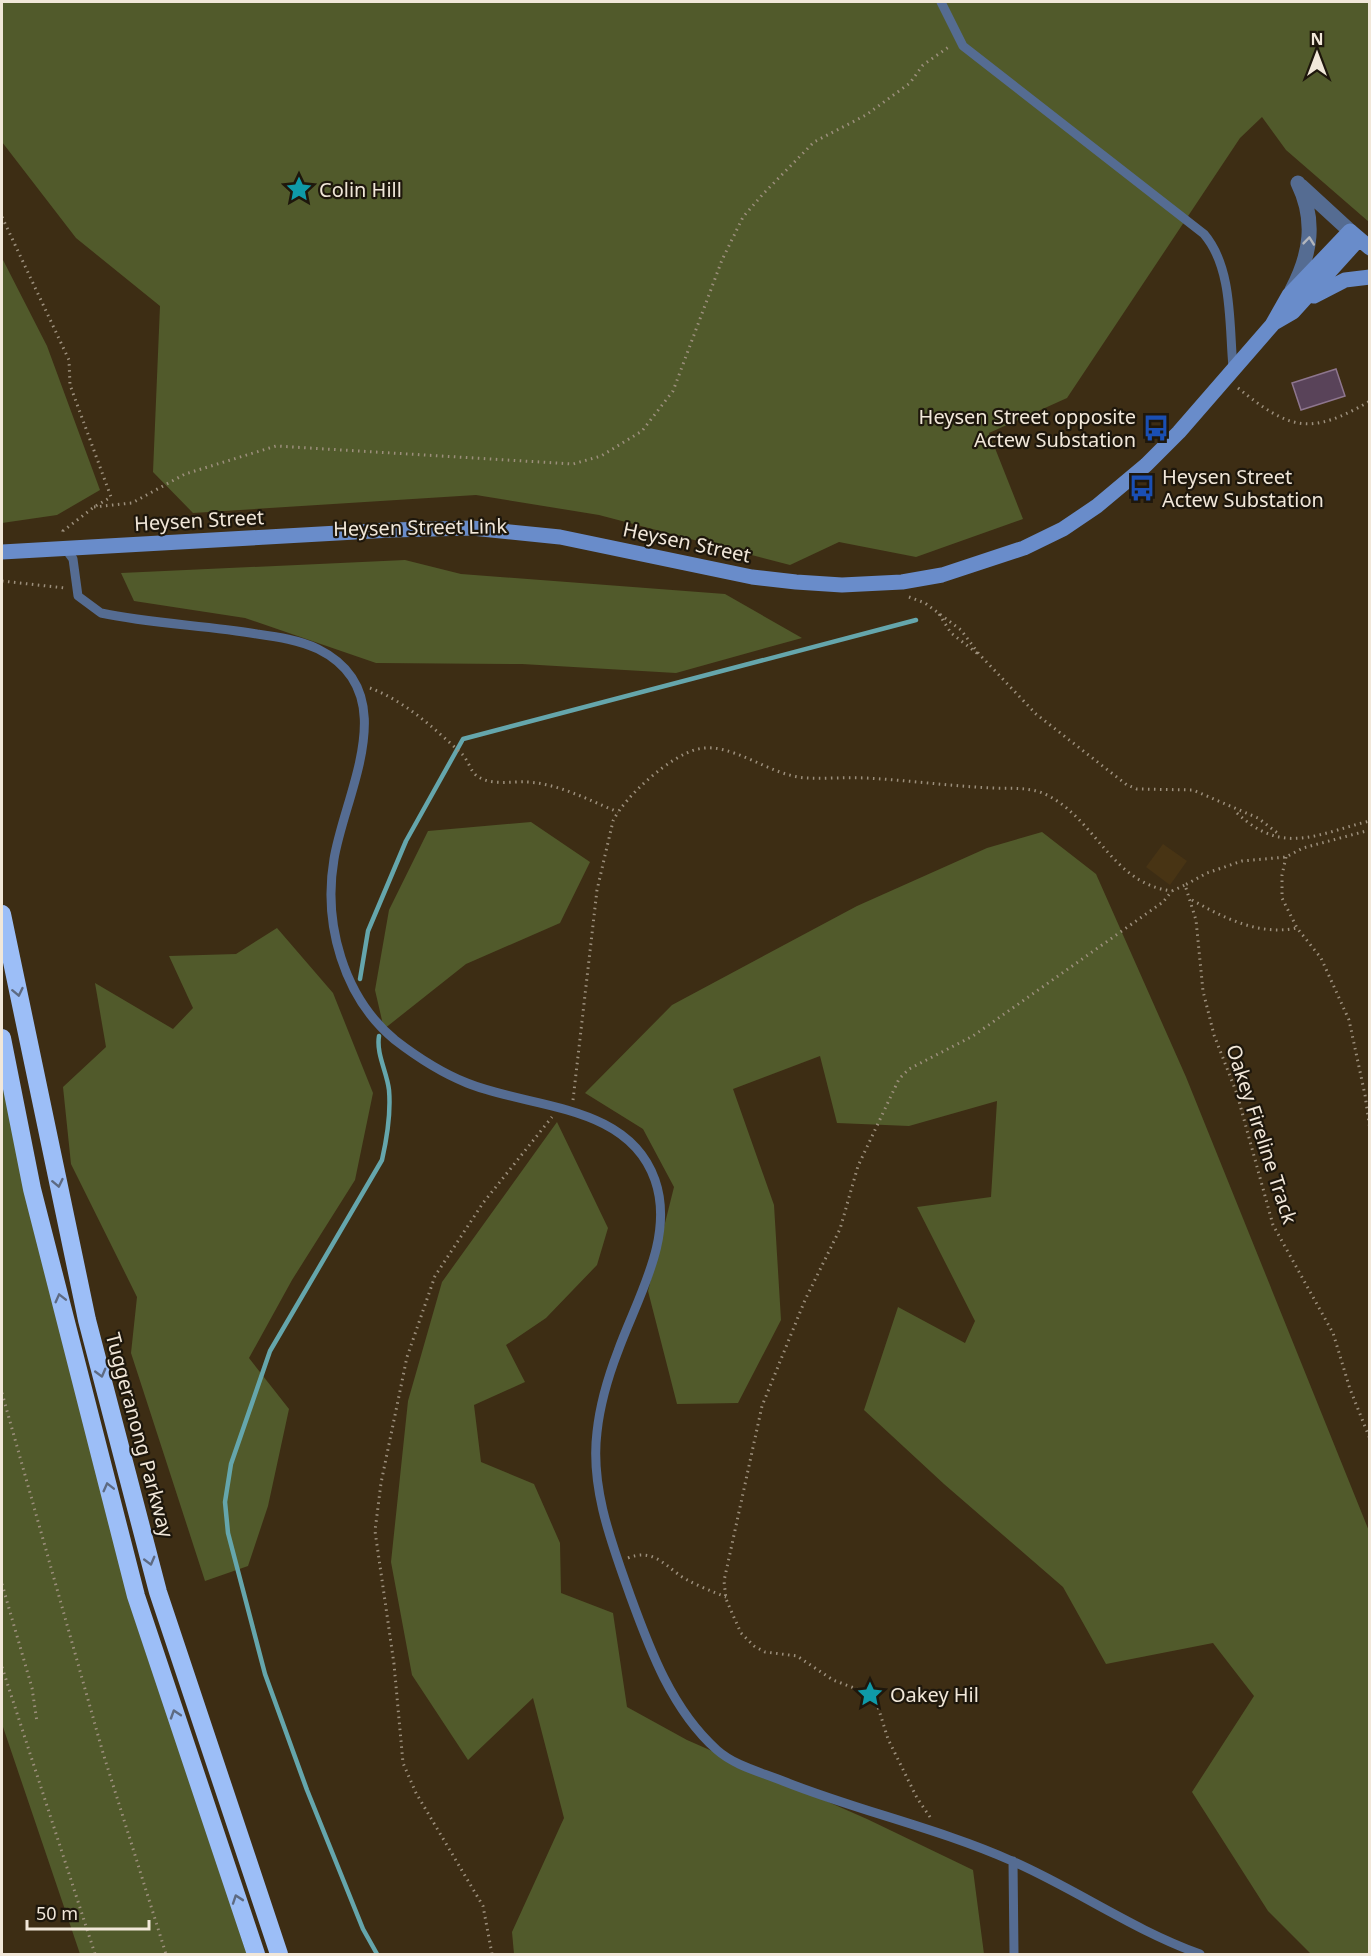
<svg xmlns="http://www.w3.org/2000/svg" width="1371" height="1956" viewBox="0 0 1371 1956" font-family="'Noto Sans',sans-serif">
<rect width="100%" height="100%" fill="#3d2d14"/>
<path fill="#483414" d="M1163,844L1187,861L1170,885L1146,867Z"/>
<path fill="#515a2b" d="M2,2H1369V222L1286,150L1262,117L1240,138L1067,398L989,433L1023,519L916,557L839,542L790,565L599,515L476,495L193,513L153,472L160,306L76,238L2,142Z
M2,258L47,346L100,490L57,515L2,523Z
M405,560L461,574L725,594L802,638L676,673L522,664L376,663L245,618L134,601L121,573Z
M531,822L590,862L560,923L466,964L384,1029L375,990L389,910L428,831Z
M1042,832L1096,874L1186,1077L1369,1531V1954H1311L1268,1911L1192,1792L1254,1696L1213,1643L1106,1664L1063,1587L944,1484L864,1410L898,1307L965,1343L975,1321L917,1207L991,1197L997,1101L909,1126L837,1123L820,1056L733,1089L774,1205L781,1320L738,1403L677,1404L648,1291L674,1187L643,1129L585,1093L672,1005L857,906L987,848Z
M277,928L333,993L373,1093L355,1180L292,1280L249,1358L289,1409L268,1506L248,1566L205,1581L131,1353L137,1297L71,1164L63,1087L106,1047L95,983L173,1029L193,1008L169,956L236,954Z
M2,1050L120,1556L258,1954H80L2,1724Z
M557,1122L608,1228L597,1265L546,1318L506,1345L525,1382L474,1405L481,1462L534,1484L560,1543L561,1593L613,1613L627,1707L687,1740L867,1819L973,1870L984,1954H514L512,1932L564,1818L533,1698L468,1760L412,1675L391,1562L408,1401L442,1282Z"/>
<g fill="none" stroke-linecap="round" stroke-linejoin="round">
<path stroke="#65a6ac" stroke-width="4.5" d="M360,979L368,931L406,841L463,739L916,620
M377,1954L363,1929L307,1790L265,1674L228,1533L225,1502L231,1464L270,1351L382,1160C387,1138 391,1113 389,1090C387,1072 376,1054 379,1036"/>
</g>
<path fill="#594359" stroke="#8e768e" stroke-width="1.5" d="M1336,369L1345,396L1301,410L1292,383Z"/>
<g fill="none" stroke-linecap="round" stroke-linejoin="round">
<path stroke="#9c8f7c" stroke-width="3" stroke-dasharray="1.5 4.5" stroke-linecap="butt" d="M2,217L69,360L70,385L111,497L94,507L63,531L64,535
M1238,388C1290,430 1310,436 1370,401
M94,507L132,503L185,474L276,446L573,464L601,456L642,431L673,391L722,260L743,217L763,194L814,142L866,115L910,83L923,65L950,46
M2,581L65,588
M909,597L925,603L961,630L979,654L1036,714L1127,785L1137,789L1193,790L1258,818L1280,835
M939,614L951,633L978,654
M370,688C405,701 435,729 462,754C468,760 471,772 477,776C491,786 512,781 527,782C560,784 588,800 618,812
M1237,813C1283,857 1319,833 1370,821
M1370,830L1303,848L1286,857L1242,861L1207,873L1185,885L1196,920L1203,991L1214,1035L1237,1094L1273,1225L1333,1333L1350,1389L1370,1439
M1286,857L1282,875V898L1297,928L1321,958L1349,1020L1365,1095L1370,1130
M1192,900C1224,918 1259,936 1297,928
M573,1100L597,890L613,821C625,796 671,755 698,749C731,741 770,776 806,778C825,779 845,777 865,778C907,780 949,786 992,788C1012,789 1030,786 1049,796C1097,822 1113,884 1172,891
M2,1393L103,1753L166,1954
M628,1558C651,1549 662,1562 678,1574C686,1581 715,1593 726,1597
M2,1584L32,1688L37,1722
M2,1667L95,1954
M930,1817L917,1798L888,1739L878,1707L870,1694L833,1680L797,1656L765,1652L754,1646L741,1633L732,1613L726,1599L724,1581L762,1406L805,1300L840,1229L858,1166L899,1079L909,1069L973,1036L1163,902L1172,891L1185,885
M492,1954L483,1906L416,1793L403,1763L394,1664L375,1531L381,1483L407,1357L435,1276L483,1203L552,1117"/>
<path stroke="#556c92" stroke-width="9" d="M941,2L963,46L1204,234C1233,268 1229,325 1233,367
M65,548L73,559L78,596L101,613C152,624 205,625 257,634C278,637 299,640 318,649C405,692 345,792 334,859C323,923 343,997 395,1040C417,1057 442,1073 467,1083C531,1109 628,1103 655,1180C675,1237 637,1298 618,1351C608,1377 600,1404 597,1432C590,1488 612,1544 630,1595C650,1650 672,1710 717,1750C735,1766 761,1772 783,1781C858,1811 938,1828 1012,1861C1076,1889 1133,1930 1200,1954
M1013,1861L1014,1954"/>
<path stroke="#556c92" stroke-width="15" d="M1301,186L1350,231
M1292,290C1311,254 1316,220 1298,183"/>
<path stroke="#698cca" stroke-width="15" d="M1314,296L1345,280L1370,277
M1274,323L1293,312L1359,239
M2,552L391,530L472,528L560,537L752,577L796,582L842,585L902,582L942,575L1024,548L1063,529L1097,506L1146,465L1179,432L1272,325L1289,295L1350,231L1370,248"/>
<path stroke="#9cbef7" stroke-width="18" d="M2,914L87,1320L158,1592L279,1954
M2,1038L32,1189L136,1596L256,1954"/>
</g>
<defs><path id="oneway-chevron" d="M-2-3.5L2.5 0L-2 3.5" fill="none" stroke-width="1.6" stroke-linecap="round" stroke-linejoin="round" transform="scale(1.5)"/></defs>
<use stroke="#b3b6bd" href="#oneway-chevron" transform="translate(1309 241) rotate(-84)"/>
<g stroke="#5d6a82">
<use href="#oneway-chevron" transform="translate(18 992) rotate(78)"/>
<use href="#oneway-chevron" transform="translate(58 1183) rotate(78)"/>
<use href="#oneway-chevron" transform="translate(60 1298) rotate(-104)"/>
<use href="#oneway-chevron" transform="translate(101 1373) rotate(75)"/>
<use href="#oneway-chevron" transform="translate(108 1487) rotate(-104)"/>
<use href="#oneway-chevron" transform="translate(150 1561) rotate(75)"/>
<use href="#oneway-chevron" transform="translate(175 1714) rotate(-108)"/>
<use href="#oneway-chevron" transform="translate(237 1899) rotate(-109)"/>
</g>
<defs>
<g id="sight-bare" transform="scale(2.07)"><path d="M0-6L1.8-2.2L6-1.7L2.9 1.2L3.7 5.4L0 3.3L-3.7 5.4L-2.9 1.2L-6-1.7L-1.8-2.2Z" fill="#0f9aa8" stroke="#1e170c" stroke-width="2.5" paint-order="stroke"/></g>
<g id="bus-bare" transform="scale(2.07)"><path d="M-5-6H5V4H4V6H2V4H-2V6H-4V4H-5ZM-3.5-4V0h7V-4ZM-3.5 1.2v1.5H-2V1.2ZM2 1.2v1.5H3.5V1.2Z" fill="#1a4fb4" stroke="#1e170c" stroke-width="2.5" paint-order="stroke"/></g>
</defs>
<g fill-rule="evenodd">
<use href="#sight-bare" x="299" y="189"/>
<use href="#bus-bare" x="1156" y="428"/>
<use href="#bus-bare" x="1142" y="488"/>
<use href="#sight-bare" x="870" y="1694"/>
</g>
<g text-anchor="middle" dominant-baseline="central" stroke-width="4.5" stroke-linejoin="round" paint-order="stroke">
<g font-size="20" fill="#f1e7d9" stroke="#1e170c" text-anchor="start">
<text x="319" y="189">Colin Hill</text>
<text x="1136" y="416" text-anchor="end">Heysen Street opposite<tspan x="1136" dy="23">Actew Substation</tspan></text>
<text x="1162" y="476">Heysen Street<tspan x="1162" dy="23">Actew Substation</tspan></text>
<text x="890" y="1694">Oakey Hil</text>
</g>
<g font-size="20" fill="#f1e7d9" stroke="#1e170c">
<text transform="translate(199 520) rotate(-3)">Heysen Street</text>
<text transform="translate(420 527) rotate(-1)">Heysen Street Link</text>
<text transform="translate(687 542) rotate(12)">Heysen Street</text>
<text transform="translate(1262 1134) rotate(72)">Oakey Fireline Track</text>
<text transform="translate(140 1435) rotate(75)">Tuggeranong Parkway</text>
</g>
</g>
<rect width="1371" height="1956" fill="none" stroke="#f1e7d9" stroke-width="6"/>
<g transform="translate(1317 54)" stroke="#1e170c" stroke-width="4.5" paint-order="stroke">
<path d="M0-4.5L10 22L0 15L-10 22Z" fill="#f1e7d9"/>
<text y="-9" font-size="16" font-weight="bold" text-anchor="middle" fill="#f1e7d9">N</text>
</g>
<path d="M27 1920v9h122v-9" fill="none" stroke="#f1e7d9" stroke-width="3"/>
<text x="36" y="1920" font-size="18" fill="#f1e7d9" stroke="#1e170c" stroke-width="4.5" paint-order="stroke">50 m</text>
</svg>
